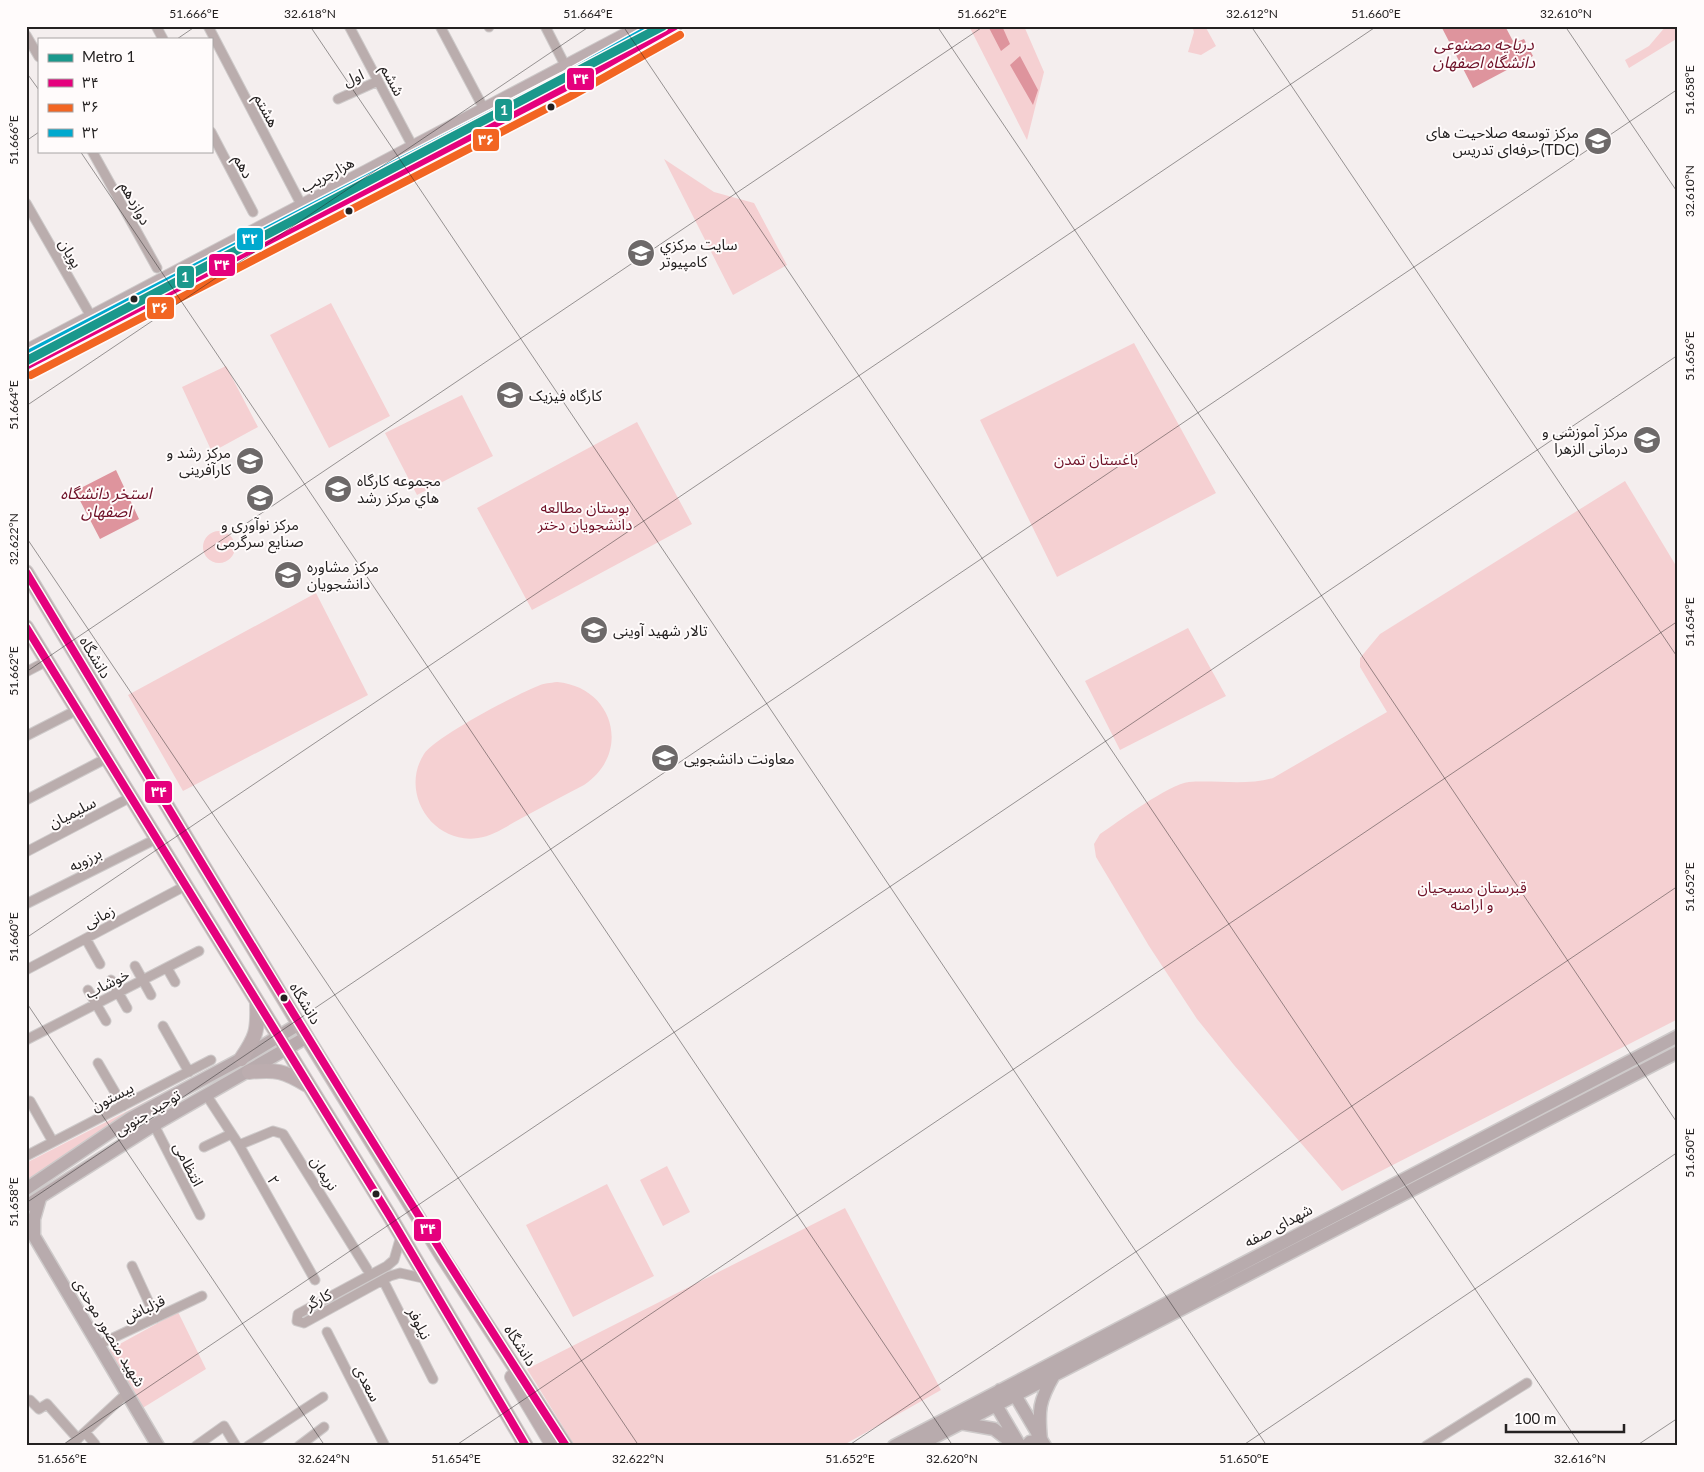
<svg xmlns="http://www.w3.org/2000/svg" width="1704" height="1472" viewBox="0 0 1704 1472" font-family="Lato,'Noto Sans Arabic',sans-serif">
<rect width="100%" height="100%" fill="#f4eeee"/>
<path fill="#f5d0d2" d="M969,26H1024L1044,72L1027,140Z
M1192,26H1205L1216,46L1201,55L1188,52L1194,32Z
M1666,26H1678V38L1629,68L1625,60L1649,46Z
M664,159L714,192L754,203L787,265L733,295Z
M331,303L390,416L329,448L270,335Z
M1134,343L1216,493L1057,577L980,420Z
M226,366L258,427L212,452L182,387Z
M462,395L493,456L417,495L385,433Z
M637,422L692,524L532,610L477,508Z
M1625,481L1678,569V1019L1342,1191L1234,1065L1197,1019L1149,946L1096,857L1094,844L1100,834C1118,822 1169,784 1189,782C1217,780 1246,786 1273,778L1387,712L1360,667V658L1380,634Z
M203 547a16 16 0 1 1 32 0a16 16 0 1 1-32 0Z
M316,593L368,695L183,791L128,695Z
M1188,628L1226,696L1120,750L1085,681Z
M557,682C614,687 632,753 584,785C562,796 541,808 520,819C507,826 493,836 478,838C433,845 399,793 424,754C435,737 517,694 538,686C544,683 550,683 557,682Z
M192,1078L116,1122L26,1181V1163Z
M667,1166L690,1212L663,1226L640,1180Z
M607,1184L654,1276L573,1317L526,1225Z
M845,1208L941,1390L842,1446H575L527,1369Z
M178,1312L206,1369L141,1409L107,1351Z"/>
<path fill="#de949d" d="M988,26H1002L1010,44L1001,51Z
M1441,26H1505L1514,43L1524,39L1533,56L1473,88Z
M1020,56L1038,90L1033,105L1010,65Z
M116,470L139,519L100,539L75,491Z"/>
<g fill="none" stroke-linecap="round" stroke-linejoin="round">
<g stroke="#cecaca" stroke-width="11">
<path id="street" d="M156,26L163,39
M208,26L302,206
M349,26L413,147
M440,26L484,109
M489,26V27
M545,26L566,67
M26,35L39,57
M338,99L378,81
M211,132L253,212
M92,151L157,268
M26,203L92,318
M26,672L47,661
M26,736L77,710
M26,800L107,758
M26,852L131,797
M26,904L156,839
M86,939L100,964
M135,966L151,995
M167,968L175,982
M26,970L185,886
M111,980L127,1008
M88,990L106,1021
M163,1026L189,1072
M26,1040L199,951
M98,1063L123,1106
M207,1096L239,1145L315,1280
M30,1101L53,1142
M154,1125L200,1215
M239,1145L273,1131L283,1134L367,1269
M204,1147L231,1134
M26,1156L211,1060
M401,1236L394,1260L387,1266L298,1314L297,1321L304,1323L390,1276L400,1273L427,1279
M132,1266L156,1318
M383,1280L433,1379
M327,1332L385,1446
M98,1345L202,1296
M30,1400L39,1409L47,1404L78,1439
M85,1432L95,1444
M70,1446L127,1393
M196,1446L224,1426L236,1446
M248,1446L323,1397
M299,1446L324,1427
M1426,1446L1527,1383"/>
</g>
<g stroke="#cecaca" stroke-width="15">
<path id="secondary" d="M26,1189L131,1118L241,1059L299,1024
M26,1206L154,1125L307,1037
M34,1236L158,1446
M34,1236V1219L40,1198
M960,1423L994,1429L1016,1446
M894,1446L1678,1036
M917,1446L1678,1052
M1020,1446L996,1405L1000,1390L1015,1395L1045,1446
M1026,1446L1030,1442L1041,1440C1038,1410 1039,1401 1054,1375"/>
</g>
<g stroke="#cecaca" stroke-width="16">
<path id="primary" d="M26,352L643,26
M26,366L568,86L675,26
M26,572L303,1031L444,1259L566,1446
M26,627L389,1215L526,1446
M241,1059C256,1037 258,1031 257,1004
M249,1072C276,1069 284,1071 307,1085
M512,1377L553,1446"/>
</g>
<use href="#street" stroke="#baadad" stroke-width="9"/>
<use href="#secondary" stroke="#b8abad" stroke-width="12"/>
<use href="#primary" stroke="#bcadaf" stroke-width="14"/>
<g stroke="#fffbfb" stroke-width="11">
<path id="bus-1" d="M26,366L568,86L675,26
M26,572C203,866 379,1159 566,1446
M26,627L389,1215L526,1446"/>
</g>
<g stroke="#fffbfb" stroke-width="11">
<path id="bus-2" d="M31,375L573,95L680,35"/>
</g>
<g stroke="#fffbfb" stroke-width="11">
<path id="bus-3" d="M26,355L563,77L654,26"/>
</g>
<use href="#bus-1" stroke="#e5007d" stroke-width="8"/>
<use href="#bus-2" stroke="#f26522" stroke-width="8"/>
<use href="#bus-3" stroke="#00a9ce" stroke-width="8"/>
<g stroke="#fffbfb" stroke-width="12">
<path id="metro-1" d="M26,361L663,26"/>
</g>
<use href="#metro-1" stroke="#1a988c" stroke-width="9"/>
</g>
<path fill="none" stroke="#242121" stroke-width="1" stroke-opacity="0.45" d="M310,26L1267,1446M623,26L1581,1446M937,26L1678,1124M1251,26L1678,658M1565,26L1678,193M177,39L196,26M26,72L39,90M26,141L39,132M80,151L953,1446M26,406L590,26M26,537L639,1446M26,672L984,26M26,938L1377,26M26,1002L325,1446M26,1203L1678,89M61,1446L1678,355M455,1446L1678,621M848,1446L1678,886M1242,1446L1678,1152M1636,1446L1678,1418"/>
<defs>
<g id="university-disc" transform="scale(1.4375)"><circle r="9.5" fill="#6d6969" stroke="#fffbfb"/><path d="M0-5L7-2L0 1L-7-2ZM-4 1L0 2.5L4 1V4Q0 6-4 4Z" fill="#fff"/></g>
</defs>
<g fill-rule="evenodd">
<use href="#university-disc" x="1598" y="141"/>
<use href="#university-disc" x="641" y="253"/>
<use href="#university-disc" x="510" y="395"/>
<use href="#university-disc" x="1647" y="440"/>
<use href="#university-disc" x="250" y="461"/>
<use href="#university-disc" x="338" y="489"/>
<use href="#university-disc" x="260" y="498"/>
<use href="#university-disc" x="288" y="575"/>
<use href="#university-disc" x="594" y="630"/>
<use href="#university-disc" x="665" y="758"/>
</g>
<g fill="#242121" stroke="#fffbfb" stroke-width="2">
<circle cx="551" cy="107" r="4.5"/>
<circle cx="349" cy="211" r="4.5"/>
<circle cx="134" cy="299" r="4.5"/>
<circle cx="284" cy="998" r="4.5"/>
<circle cx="376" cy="1194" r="4.5"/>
</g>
<g text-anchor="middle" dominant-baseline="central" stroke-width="4" stroke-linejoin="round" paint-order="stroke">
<g font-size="15" fill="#242121" stroke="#fffbfb">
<text transform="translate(353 77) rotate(-24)">اول</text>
<text transform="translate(393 80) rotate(62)">ششم</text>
<text transform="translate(267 110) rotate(62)">هشتم</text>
<text transform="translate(244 166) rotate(62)">دهم</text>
<text transform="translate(327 174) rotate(-28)">هزارجریب</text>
<text transform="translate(136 203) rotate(61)">دوازدهم</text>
<text transform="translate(71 253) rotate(60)">پویان</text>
<text transform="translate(96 657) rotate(59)">دانشگاه</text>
<text transform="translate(72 812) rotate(-27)">سلیمیان</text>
<text transform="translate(85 859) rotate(-27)">برزویه</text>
<text transform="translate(99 916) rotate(-28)">زمانی</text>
<text transform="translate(107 983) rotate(-27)">خوشاب</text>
<text transform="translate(306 1003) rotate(59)">دانشگاه</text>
<text transform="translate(112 1096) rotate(-27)">بیستون</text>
<text transform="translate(147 1112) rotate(-31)">توحید جنوبی</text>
<text transform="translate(189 1164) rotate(63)">انتظامی</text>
<text transform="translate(325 1173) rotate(58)">نریمان</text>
<text transform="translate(274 1180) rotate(61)">۲</text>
<text transform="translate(1278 1225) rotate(-28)">شهدای صفه</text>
<text transform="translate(318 1299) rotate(-28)">کارگر</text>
<text transform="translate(144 1308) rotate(-25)">قزلباش</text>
<text transform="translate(420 1323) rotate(63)">نیلوفر</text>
<text transform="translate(110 1332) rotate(59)">شهید منصور موحدی</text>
<text transform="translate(521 1345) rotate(57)">دانشگاه</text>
<text transform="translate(368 1383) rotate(63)">سعدی</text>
</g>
<g font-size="15" fill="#242121" stroke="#fffbfb" text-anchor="start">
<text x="1579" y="132" text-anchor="end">مرکز توسعه صلاحیت های<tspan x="1579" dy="17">حرفه‌ای تدریس(TDC)</tspan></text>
<text x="660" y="244">سايت مرکزي<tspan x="660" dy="17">کامپيوتر</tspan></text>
<text x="529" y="395">کارگاه فیزیک</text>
<text x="1628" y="431" text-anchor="end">مرکز آموزشی و<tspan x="1628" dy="17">درمانی الزهرا</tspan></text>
<text x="231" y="452" text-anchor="end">مرکز رشد و<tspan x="231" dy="17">کارآفرینی</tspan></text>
<text x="357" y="480">مجموعه کارگاه<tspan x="357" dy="17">هاي مرکز رشد</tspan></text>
<text x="260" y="524" text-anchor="middle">مرکز نوآوری و<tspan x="260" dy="17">صنایع سرگرمی</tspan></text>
<text x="307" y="566">مرکز مشاوره<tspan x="307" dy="17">دانشجویان</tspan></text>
<text x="613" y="630">تالار شهید آوینی</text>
<text x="684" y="758">معاونت دانشجویی</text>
</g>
<g font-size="15" fill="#6f1127" stroke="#fffbfb">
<text x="1096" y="459">باغستان تمدن</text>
<text x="585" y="507">بوستان مطالعه<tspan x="585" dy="17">دانشجویان دختر</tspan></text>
<text x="1472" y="887">قبرستان مسیحیان<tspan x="1472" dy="17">و ارامنه</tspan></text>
</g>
<g font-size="16" font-style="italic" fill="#6d0f26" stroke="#fffbfb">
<text x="1484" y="43">دریاچه مصنوعی<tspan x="1484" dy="18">دانشگاه اصفهان</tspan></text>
<text x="106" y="492">استخر دانشگاه<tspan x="106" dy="18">اصفهان</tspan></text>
</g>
</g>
<g stroke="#fffbfb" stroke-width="2">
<rect x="566" y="67" width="29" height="24" rx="5" fill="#e5007d"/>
<rect x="494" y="98" width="19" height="24" rx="5" fill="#1a988c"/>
<rect x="472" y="128" width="28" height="24" rx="5" fill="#f26522"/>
<rect x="236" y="227" width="28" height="24" rx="5" fill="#00a9ce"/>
<rect x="208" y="253" width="28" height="24" rx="5" fill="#e5007d"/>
<rect x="176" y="265" width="19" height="24" rx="5" fill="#1a988c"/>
<rect x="146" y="296" width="29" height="24" rx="5" fill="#f26522"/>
<rect x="144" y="780" width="29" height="24" rx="5" fill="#e5007d"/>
<rect x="413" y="1218" width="29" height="24" rx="5" fill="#e5007d"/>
</g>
<g font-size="14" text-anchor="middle" font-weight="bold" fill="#fff">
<text x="581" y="84">۳۴</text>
<text x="504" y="115">1</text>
<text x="486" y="145">۳۶</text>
<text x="250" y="244">۳۲</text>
<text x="222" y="270">۳۴</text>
<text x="185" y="282">1</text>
<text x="160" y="313">۳۶</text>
<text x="159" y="797">۳۴</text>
<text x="428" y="1234">۳۴</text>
</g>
<rect width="1704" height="1472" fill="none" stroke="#fffbfb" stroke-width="55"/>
<rect x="38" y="38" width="175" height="115" fill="#fffbfb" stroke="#a7a4a4"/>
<rect x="48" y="54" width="25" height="8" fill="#1a988c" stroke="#a7a4a4"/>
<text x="82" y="62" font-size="15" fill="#242121">Metro 1</text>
<rect x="48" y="79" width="25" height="8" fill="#e5007d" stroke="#a7a4a4"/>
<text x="82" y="88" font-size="15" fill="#242121">۳۴</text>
<rect x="48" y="104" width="25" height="8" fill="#f26522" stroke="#a7a4a4"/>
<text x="82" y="112" font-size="15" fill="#242121">۳۶</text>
<rect x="48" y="129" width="25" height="8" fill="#00a9ce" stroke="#a7a4a4"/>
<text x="82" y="138" font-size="15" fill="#242121">۳۲</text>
<path d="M1506 1424v8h118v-8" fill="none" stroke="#242121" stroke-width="2.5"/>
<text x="1514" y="1424" font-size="15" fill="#242121" stroke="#fffbfb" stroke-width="4" paint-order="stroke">100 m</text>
<rect x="28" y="28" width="1648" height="1416" fill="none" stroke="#242121" stroke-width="2"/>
<g font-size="12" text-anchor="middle" fill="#242121">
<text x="194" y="18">51.666°E</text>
<text x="310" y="18">32.618°N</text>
<text x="588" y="18">51.664°E</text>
<text x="982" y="18">51.662°E</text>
<text x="1252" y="18">32.612°N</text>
<text x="1376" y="18">51.660°E</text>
<text x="1566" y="18">32.610°N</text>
<text transform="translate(1690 90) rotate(-90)" y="4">51.658°E</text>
<text transform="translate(14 140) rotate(-90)" y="4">51.666°E</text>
<text transform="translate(1690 191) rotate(-90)" y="4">32.610°N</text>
<text transform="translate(1690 356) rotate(-90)" y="4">51.656°E</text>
<text transform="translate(14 405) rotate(-90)" y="4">51.664°E</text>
<text transform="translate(14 539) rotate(-90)" y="4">32.622°N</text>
<text transform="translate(1690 622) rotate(-90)" y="4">51.654°E</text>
<text transform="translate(14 671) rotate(-90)" y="4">51.662°E</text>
<text transform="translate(1690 887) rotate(-90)" y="4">51.652°E</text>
<text transform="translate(14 937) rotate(-90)" y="4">51.660°E</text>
<text transform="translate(1690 1153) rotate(-90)" y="4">51.650°E</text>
<text transform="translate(14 1202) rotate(-90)" y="4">51.658°E</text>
<text x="62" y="1463">51.656°E</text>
<text x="324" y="1463">32.624°N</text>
<text x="456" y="1463">51.654°E</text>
<text x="638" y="1463">32.622°N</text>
<text x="850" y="1463">51.652°E</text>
<text x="952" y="1463">32.620°N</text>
<text x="1244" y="1463">51.650°E</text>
<text x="1580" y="1463">32.616°N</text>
</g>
</svg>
